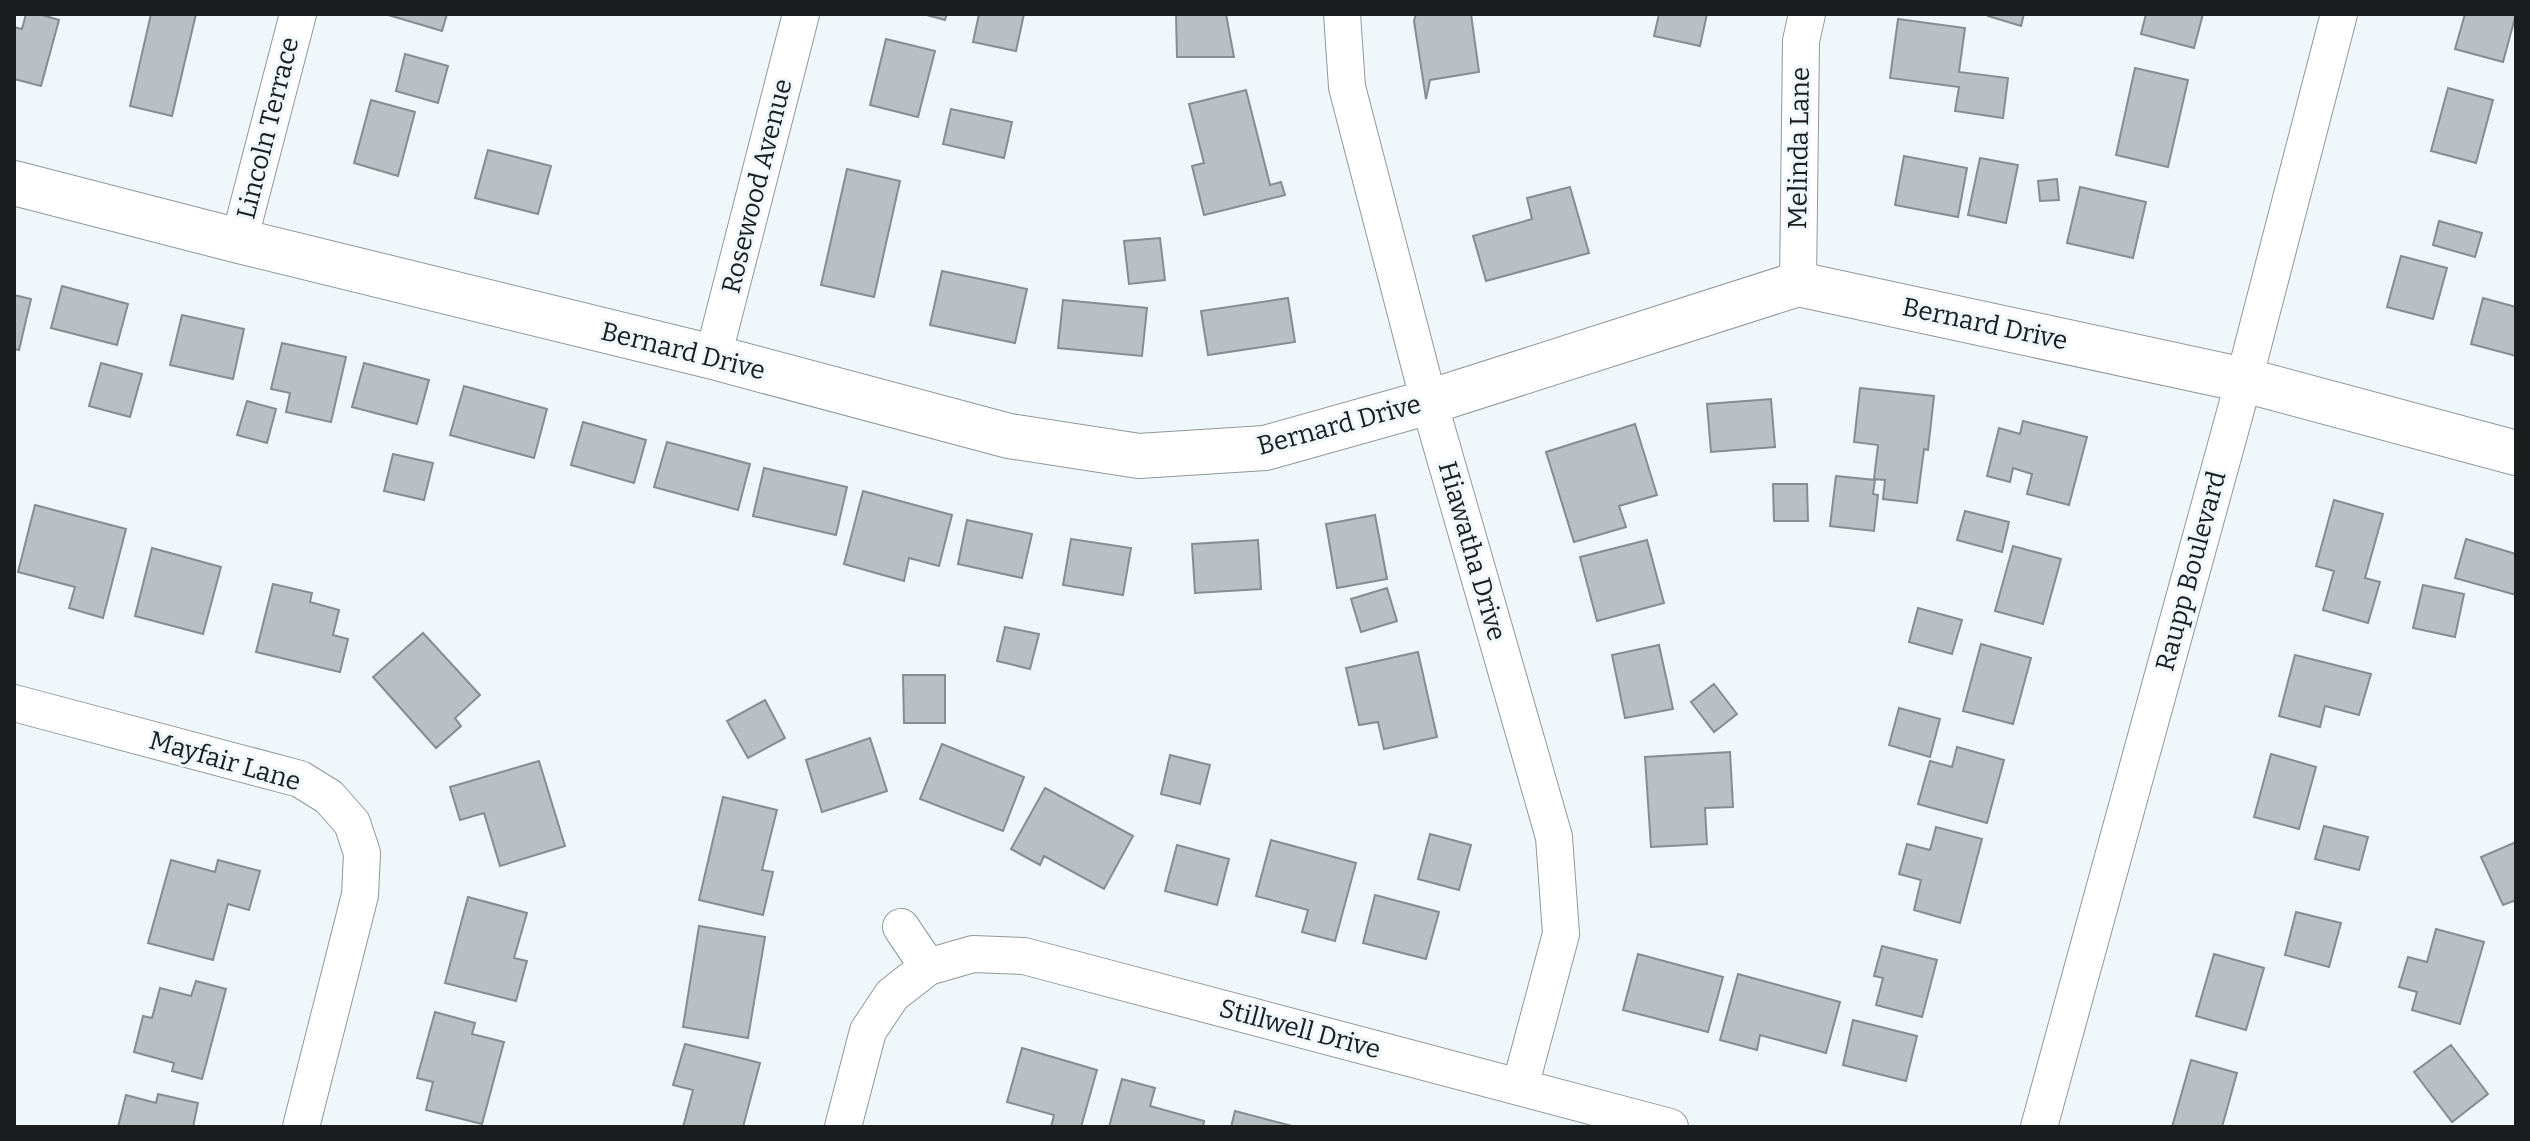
<svg xmlns="http://www.w3.org/2000/svg" width="2530" height="1141" viewBox="0 0 2530 1141" font-family="Bitter,serif">
<rect width="100%" height="100%" fill="#eff7fb"/>
<path fill="#b8c0c4" stroke="#858d91" stroke-width="2" d="M26,14H39L59,20L41,86L14,79V27L22,29Z
M151,14H196L172,116L130,106Z
M385,14H447L442,31Z
M923,14H947L945,20Z
M979,14H1024L1016,51L973,42Z
M1176,14H1226L1234,57H1177Z
M1416,14H1471L1479,72L1430,80L1426,99L1414,21Z
M1659,14H1707L1700,46L1654,36Z
M1988,14H2024L2021,26L1988,16Z
M2146,14H2203L2194,48L2141,34Z
M2465,14H2516L2503,62L2455,49Z
M1898,19L1965,28L1959,72L2008,78L2003,118L1955,111L1959,87L1890,78Z
M886,39L935,51L918,117L870,105Z
M405,54L448,66L438,103L396,91Z
M2135,68L2188,80L2168,167L2116,155Z
M2448,88L2493,100L2476,163L2431,151Z
M1246,90L1270,185L1281,182L1285,195L1204,215L1192,166L1204,163L1189,104Z
M371,100L415,112L398,176L354,163Z
M951,109L1012,122L1004,158L943,144Z
M488,150L551,166L538,214L475,198Z
M1904,156L1967,168L1958,217L1895,205Z
M1980,158L2018,165L2006,223L1968,215Z
M847,169L900,181L874,297L821,285Z
M2057,179L2059,200L2040,201L2038,181Z
M1570,187L1589,253L1486,281L1473,236L1532,219L1527,198Z
M2080,187L2146,202L2133,258L2067,243Z
M2439,221L2482,233L2475,257L2433,245Z
M1160,238L1165,280L1129,284L1124,241Z
M2401,256L2447,268L2433,319L2387,307Z
M942,271L1027,289L1015,343L930,325Z
M62,286L128,304L117,345L51,328Z
M14,295L31,299L19,350L14,349Z
M1288,298L1295,342L1208,355L1201,311Z
M2483,298L2516,307V356L2471,344Z
M1063,300L1147,308L1142,356L1058,348Z
M182,315L244,329L233,379L170,365Z
M282,343L346,357L331,422L286,412L290,393L271,389Z
M101,363L142,374L130,417L89,406Z
M364,363L429,380L417,424L352,407Z
M464,386L547,409L534,458L450,435Z
M1860,388L1934,396L1928,450L1924,449L1917,503L1883,499L1885,480L1874,479L1878,445L1854,442Z
M1771,399L1775,447L1711,452L1707,404Z
M247,401L276,409L267,443L237,435Z
M2023,421L2087,437L2069,505L2027,494L2032,474L2013,468L2010,482L1987,476L1999,428L2020,434Z
M583,422L646,440L634,483L571,465Z
M1635,424L1657,495L1619,506L1626,527L1574,542L1546,452Z
M667,442L750,464L738,510L654,487Z
M393,454L433,463L424,500L384,491Z
M764,468L847,487L836,535L753,516Z
M1836,476L1875,480L1873,494L1878,495L1874,531L1830,526Z
M1773,484H1807L1808,521H1774Z
M863,491L952,515L939,566L909,558L904,581L844,564Z
M2334,500L2383,514L2365,578L2380,582L2368,623L2323,610L2334,571L2316,566Z
M35,505L126,529L103,618L69,608L75,587L18,572Z
M1965,511L2009,522L2002,552L1957,540Z
M1375,515L1387,579L1337,588L1326,524Z
M967,520L1032,534L1022,578L958,564Z
M1071,539L1131,548L1123,595L1063,585Z
M2466,539L2516,554V595L2455,578Z
M1258,540L1261,589L1195,593L1192,544Z
M1647,540L1664,603L1597,621L1580,557Z
M2013,546L2061,559L2043,624L1995,611Z
M152,548L221,567L203,634L135,616Z
M273,584L312,593L310,602L339,610L333,635L348,639L340,672L256,652Z
M2423,585L2464,594L2455,637L2413,628Z
M1387,588L1397,621L1361,632L1351,599Z
M1918,608L1962,620L1952,654L1909,642Z
M1005,627L1039,634L1030,669L997,661Z
M423,633L480,695L455,718L461,726L436,748L373,677Z
M1981,644L2031,658L2013,724L1963,711Z
M1659,645L1673,709L1625,718L1612,655Z
M1418,652L1437,737L1384,749L1378,722L1359,725L1346,668Z
M2295,655L2371,674L2359,715L2325,706L2320,727L2279,716Z
M903,675H945V723H904Z
M1714,684L1737,714L1714,732L1691,702Z
M765,700L785,738L748,758L727,721Z
M1899,708L1940,719L1930,757L1889,745Z
M870,738L887,791L822,812L806,760Z
M942,744L1024,777L1003,831L920,799Z
M1957,747L2004,760L1987,823L1918,804L1930,761L1952,767Z
M1730,752L1733,807L1705,808L1707,844L1651,847L1645,757Z
M2271,754L2316,767L2299,829L2254,817Z
M1170,755L1210,765L1200,804L1161,794Z
M539,761L565,846L500,866L484,813L460,820L450,787Z
M1045,788L1133,836L1104,889L1044,856L1040,865L1011,849Z
M723,797L777,810L762,870L773,872L763,915L699,900Z
M2324,826L2368,837L2359,870L2315,859Z
M1936,827L1982,839L1960,923L1914,910L1921,880L1899,874L1907,844L1930,850Z
M1430,834L1471,845L1459,890L1418,879Z
M1271,840L1356,863L1335,941L1302,932L1308,910L1256,896Z
M2516,842V900L2503,905L2481,857Z
M1177,845L1229,859L1217,905L1165,891Z
M171,860L215,872L218,860L260,871L249,910L228,904L213,960L148,943Z
M1375,895L1439,912L1426,959L1363,943Z
M468,897L527,913L514,958L527,961L516,1001L445,983Z
M2296,912L2341,923L2329,967L2285,955Z
M699,926L765,937L748,1038L683,1027Z
M2436,929L2484,942L2460,1024L2412,1010L2417,992L2399,987L2408,957L2427,962Z
M1882,946L1937,960L1922,1017L1876,1005L1883,978L1874,976Z
M1638,954L1723,977L1708,1032L1623,1010Z
M2214,954L2264,968L2246,1030L2196,1016Z
M1738,974L1840,1002L1826,1053L1760,1035L1757,1050L1720,1040Z
M196,981L226,989L202,1079L172,1071L174,1063L134,1052L143,1016L152,1018L160,988L191,996Z
M435,1012L475,1023L472,1034L504,1042L482,1124L426,1110L433,1082L417,1078Z
M1853,1020L1917,1036L1906,1081L1843,1065Z
M685,1044L760,1063L743,1127H683L693,1090L673,1085Z
M2451,1045L2488,1094L2452,1122L2414,1072Z
M1022,1048L1097,1070L1081,1127H1051L1054,1115L1007,1102Z
M2191,1060L2237,1073L2222,1127H2172Z
M1122,1079L1155,1088L1150,1106L1204,1121L1203,1127H1109Z
M158,1094L198,1103L193,1127H118L126,1095L156,1103Z
M1235,1111L1296,1127H1231Z"/>
<g fill="none" stroke-linecap="round" stroke-linejoin="round">
<g stroke="#91989c" stroke-width="38">
<path id="minor" d="M1342,14L1347,87L1429,402L1554,837L1561,934L1520,1087
M239,241L298,14
M1798,284L1801,41L1807,14
M713,357L801,14
M14,703L300,779L329,797L352,823L362,853L360,895L301,1127
M901,927L928,967
M843,1127L868,1031L892,995L928,967L973,954L1024,956L1670,1127
M2039,1127L2244,380L2339,14"/>
</g>
<g stroke="#91989c" stroke-width="46">
<path id="tertiary" d="M14,183L239,241L713,357L1009,436L1139,456L1265,448L1429,402L1798,284L2244,380L2516,453"/>
</g>
<use href="#minor" stroke="#fff" stroke-width="36"/>
<use href="#tertiary" stroke="#fff" stroke-width="44"/>
</g>
<g text-anchor="middle" dominant-baseline="central" stroke-width="6" stroke-linejoin="round" paint-order="stroke">
<g font-size="26" fill="#1a1d1e" stroke="#eff7fb">
<text transform="translate(268 128) rotate(-76)">Lincoln Terrace</text>
<text transform="translate(1799 148) rotate(-89)">Melinda Lane</text>
<text transform="translate(757 186) rotate(-76)">Rosewood Avenue</text>
<text transform="translate(1985 324) rotate(12)">Bernard Drive</text>
<text transform="translate(683 351) rotate(14)">Bernard Drive</text>
<text transform="translate(1339 425) rotate(-15)">Bernard Drive</text>
<text transform="translate(1472 551) rotate(74)">Hiawatha Drive</text>
<text transform="translate(2191 571) rotate(-75)">Raupp Boulevard</text>
<text transform="translate(225 761) rotate(16)">Mayfair Lane</text>
<text transform="translate(1300 1029) rotate(15)">Stillwell Drive</text>
</g>
</g>
<rect width="2530" height="1141" fill="none" stroke="#1a1d1e" stroke-width="32"/>
</svg>
